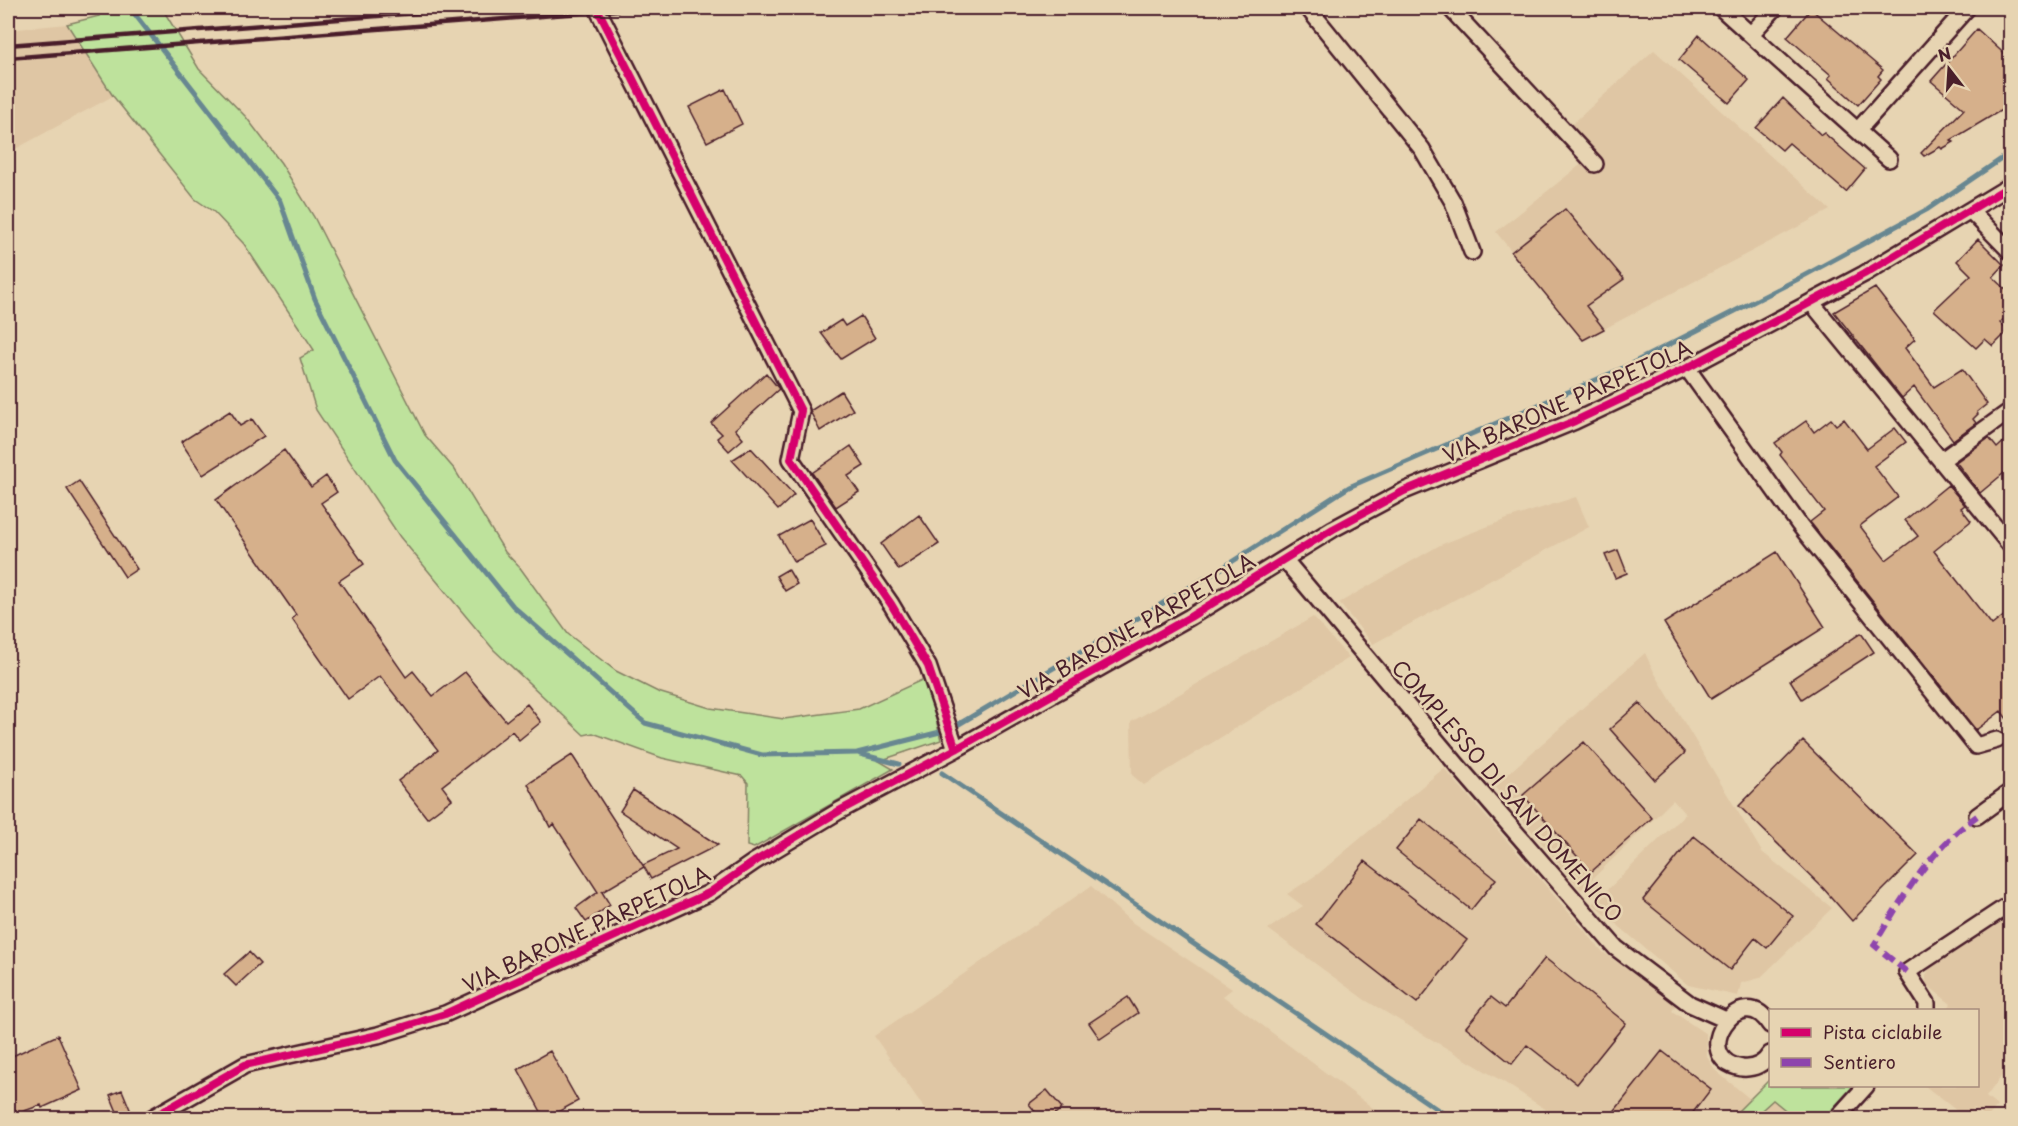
<svg xmlns="http://www.w3.org/2000/svg" width="2018" height="1126" viewBox="0 0 2018 1126" font-family="'Playpen Sans',sans-serif">
<rect width="100%" height="100%" fill="#e7d4b2"/>
<filter id="ink" filterUnits="userSpaceOnUse"><feTurbulence type="fractalNoise" baseFrequency=".0167" numOctaves="2"/><feDisplacementMap in="SourceGraphic" scale="12" xChannelSelector="R" yChannelSelector="G"/><feConvolveMatrix kernelMatrix="1 2 1 2 8 2 1 2 1" color-interpolation-filters="sRGB"/></filter>
<g filter="url(#ink)">
<path fill="#dfc6a4" d="M67,24L113,96L8,153V30Z
M1654,50L1830,210L1583,340L1496,232L1584,162L1560,135Z
M1576,497L1589,527L1373,644L1339,603L1440,545L1507,519Z
M1313,617L1349,658L1144,785L1132,775L1131,722Z
M1645,653L1654,672L1762,852L1832,908L1760,978L1741,983L1738,996L1688,985L1593,904L1685,814L1673,800L1581,890L1494,786Z
M1444,768L1603,952L1676,1005L1672,1011L1706,1034L1707,1057L1716,1071L1750,1099L1731,1118H1559L1502,1081L1365,1000L1268,929L1303,906L1287,894L1318,874Z
M1091,886L1130,921L1232,989L1223,996L1385,1117L931,1118L874,1036Z
M2010,913V1046L2006,1049L2010,1052V1065L1986,1097L1997,1106L1987,1118L1974,1108L1966,1118L1925,1086H1978V1010H1946L1951,1004L1926,984V976L1931,965Z
M1773,1100L1795,1118H1753Z"/>
<path fill="#bee29c" stroke="#848064" stroke-width="1.5" d="M95,8H162L199,69L246,117L281,163L314,217L425,435L455,470L505,552L521,569L568,634L616,671L658,692L710,708L784,719L859,709L926,678L941,740L879,761L893,769L754,848L747,846L748,783L742,776L662,758L593,733L584,735L494,650L400,537L316,410L300,358L314,350L244,244L214,212L195,199L113,96L67,24L99,16Z
M1770,1079V1086H1853L1824,1118H1795L1773,1100L1753,1118H1731Z"/>
<g fill="none" stroke-linecap="round" stroke-linejoin="round">
<path stroke="#678791" stroke-width="5" d="M130,8L280,201L315,299L395,460L513,606L645,723L762,755L857,753L940,732
M954,727L1219,570L1349,487L1621,369L1796,280L1928,209L2010,153
M860,754L899,764
M942,773L1450,1118"/>
</g>
<path fill="#d6b08b" stroke="#4a1f2b" stroke-width="1.5" d="M1811,9L1883,70L1878,76L1881,79L1858,105L1828,78L1831,75L1787,37Z
M1977,29L2010,59V105L1951,140L1954,142L1942,149L1940,147L1924,156L1921,153L1964,109L1931,81Z
M1699,35L1749,80L1729,103L1679,60Z
M725,89L742,124L707,142L689,107Z
M1783,98L1821,135L1824,133L1865,169L1846,192L1789,143L1782,150L1756,128Z
M1565,209L1624,279L1586,306L1604,329L1583,340L1511,252Z
M1978,239L2004,265L1993,277L2010,293V312L2000,323L2008,331L1993,346L1985,339L1976,348L1934,310L1971,275L1957,261Z
M1875,288L1915,339L1905,348L1934,387L1962,369L1987,404L1977,412L1978,414L1973,419L1976,423L1953,440L1914,387L1902,398L1834,312Z
M861,316L875,338L841,359L821,333L841,320L845,326Z
M766,373L779,389L735,429L743,439L729,451L717,438L722,434L711,423Z
M841,391L853,410L820,431L810,411Z
M230,411L240,426L252,419L264,436L203,475L181,442Z
M1831,419L1836,425L1844,419L1867,449L1895,428L1906,442L1874,466L1898,497L1860,526L1886,560L1918,536L1905,520L1948,485L1965,505L1961,508L1971,521L1934,551L1992,625L2010,611V723L2001,711L1976,730L1810,522L1824,511L1780,455L1782,452L1775,443L1806,421L1814,432Z
M2010,436V468L1980,493L1956,462L1989,438L1997,448Z
M851,446L864,466L848,476L859,492L836,507L812,473Z
M751,448L794,495L778,510L732,460Z
M284,450L311,487L326,476L337,492L321,503L364,564L339,581L406,677L413,671L433,696L465,672L506,721L527,704L541,722L519,740L512,731L442,786L452,799L427,818L398,781L438,750L380,676L348,699L292,619L296,615L216,500Z
M79,481L137,569L125,577L67,489Z
M919,515L939,544L899,570L881,544Z
M810,519L826,546L794,562L779,536Z
M1618,550L1627,573L1615,578L1605,555Z
M1777,552L1825,627L1711,699L1664,623Z
M788,569L797,584L785,591L776,576Z
M1861,633L1874,652L1802,699L1790,680Z
M1639,703L1685,753L1655,780L1610,729Z
M1803,741L1918,855L1852,921L1823,888L1739,806Z
M1584,742L1652,818L1591,872L1523,795Z
M572,755L644,867L602,892L610,905L586,922L576,908L598,892L554,824L550,827L528,784Z
M633,790L718,845L651,879L643,865L677,849L620,811Z
M1421,819L1496,879L1471,910L1396,850Z
M1694,836L1793,916L1767,948L1755,938L1730,970L1643,900Z
M1365,861L1467,940L1417,1003L1316,924Z
M249,952L260,964L236,986L224,974Z
M1545,958L1626,1023L1577,1084L1527,1045L1512,1064L1466,1027L1491,997L1505,1008Z
M1128,997L1138,1013L1100,1039L1089,1023Z
M58,1035L82,1090L42,1108L41,1105L8,1117V1058Z
M550,1051L578,1101L545,1119L518,1069Z
M1662,1051L1711,1089L1688,1119H1608Z
M122,1090L134,1119H120L110,1095Z
M1047,1090L1062,1108L1049,1119H1041L1029,1104Z"/>
<g fill="none" stroke-linecap="round" stroke-linejoin="round">
<g stroke="#4a1f2b" stroke-width="20">
<path id="minor" d="M597,8L801,411L791,459L891,604L928,666L956,749
M1308,8L1422,149L1453,202L1472,252
M1450,8L1595,164
M1721,8L1889,159
M1751,34L1775,8
M1859,129L1967,8
M1970,210L2010,251
M1811,302L2010,545
M1687,368L1798,523L1976,746L1997,740
M1942,460L2010,411
M1284,559L1458,766L1616,948L1690,1004L1726,1020
M1977,816L2010,792
M1927,1010V1003L1907,972L2010,904
M1770,1025C1741,976 1686,1059 1742,1068C1754,1069 1764,1064 1770,1054
M152,1118L245,1065L378,1035L445,1014L709,893L754,862L839,811L956,749L1190,617L1333,529L1404,491L1575,421L1687,368L1864,274L2010,186
M1837,1118L1866,1086"/>
</g>
<use href="#minor" stroke="#e7d4b2" stroke-width="15"/>
<path stroke="#4a1f2b" stroke-width="4.5" d="M8,45L480,8
M8,58L643,8"/>
<path stroke="#8e44ad" stroke-width="6" stroke-dasharray="12 6" stroke-linecap="butt" d="M1907,972L1874,945C1904,895 1929,851 1977,816"/>
<g stroke="#e7d4b2" stroke-width="11">
<path id="cycleway" d="M597,8L801,411L791,459L891,604L928,666L956,749
M152,1118L245,1065L378,1035L445,1014L709,893L754,862L839,811L956,749L1190,617L1333,529L1404,491L1575,421L1687,368L1864,274L2010,186"/>
</g>
<use href="#cycleway" stroke="#d6006c" stroke-width="8"/>
</g>
</g>
<g text-anchor="middle" dominant-baseline="central" stroke-width="5" stroke-linejoin="round" paint-order="stroke">
<g font-size="21" fill="#4a1f2b" stroke="#e7d4b2">
<text transform="translate(1567 400) rotate(-24)">VIA BARONE PARPETOLA</text>
<text transform="translate(1136 625) rotate(-30)">VIA BARONE PARPETOLA</text>
<text transform="translate(1508 790) rotate(49)">COMPLESSO DI SAN DOMENICO</text>
<text transform="translate(586 928) rotate(-25)">VIA BARONE PARPETOLA</text>
</g>
</g>
<rect width="2018" height="1126" fill="none" stroke="#e7d4b2" stroke-width="30"/>
<rect x="15" y="15" width="1988" height="1096" fill="none" stroke="#4a1f2b" stroke-width="2" filter="url(#ink)"/>
<rect x="1769" y="1009" width="210" height="78" fill="#e7d4b2" stroke="#a88c7c" stroke-width="1.5"/>
<rect x="1781" y="1028" width="30" height="9" fill="#d6006c" stroke="#a88c7c" stroke-width="1.5"/>
<text x="1823" y="1039" font-size="18" fill="#4a1f2b">Pista ciclabile</text>
<rect x="1781" y="1058" width="30" height="9" fill="#8e44ad" stroke="#a88c7c" stroke-width="1.5"/>
<text x="1823" y="1069" font-size="18" fill="#4a1f2b">Sentiero</text>
<g transform="translate(1949 69) rotate(343)" stroke="#e7d4b2" stroke-width="4.5" paint-order="stroke">
<path d="M0-4.5L10 22L0 15L-10 22Z" fill="#4a1f2b"/>
<text y="-9" font-size="16" font-weight="bold" text-anchor="middle" fill="#4a1f2b">N</text>
</g>
</svg>
